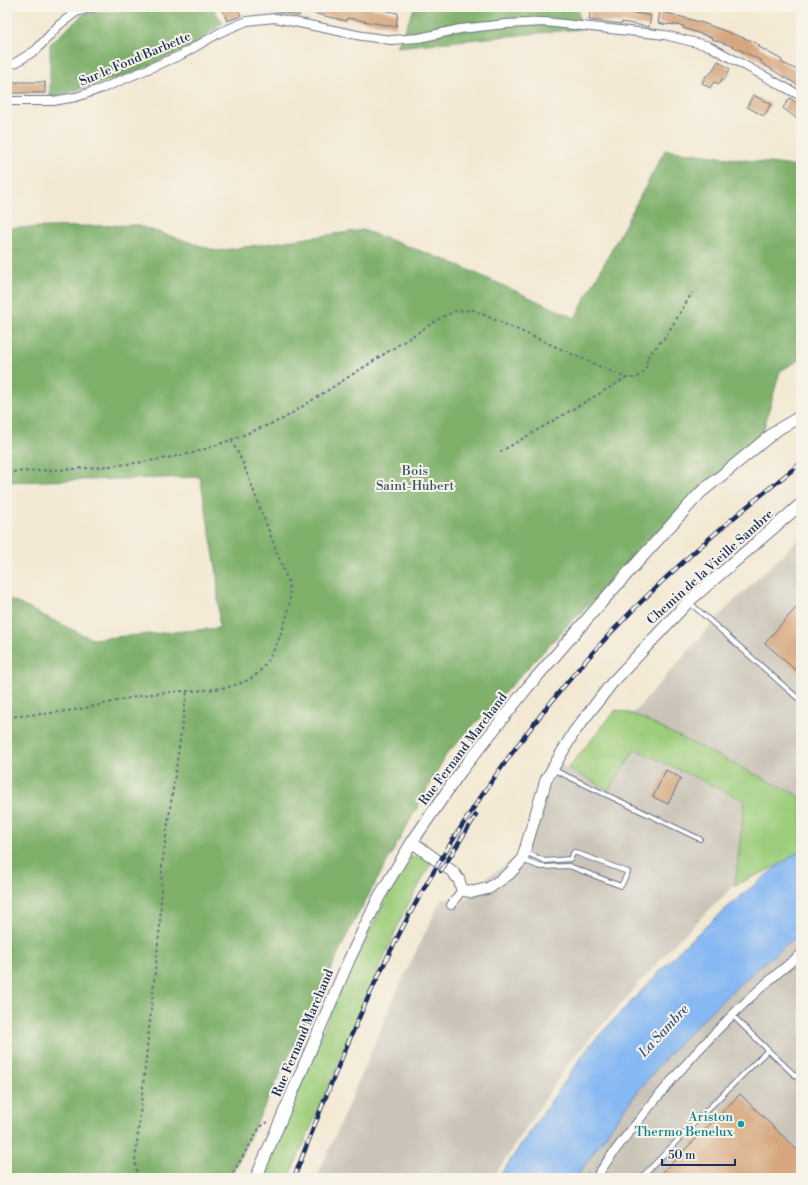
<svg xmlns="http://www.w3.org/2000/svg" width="808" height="1185" viewBox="0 0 808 1185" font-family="'Libre Bodoni',serif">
<rect width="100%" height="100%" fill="#f7f3e8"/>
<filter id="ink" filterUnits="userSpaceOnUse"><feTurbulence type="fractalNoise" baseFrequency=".025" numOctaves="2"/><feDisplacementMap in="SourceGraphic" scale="8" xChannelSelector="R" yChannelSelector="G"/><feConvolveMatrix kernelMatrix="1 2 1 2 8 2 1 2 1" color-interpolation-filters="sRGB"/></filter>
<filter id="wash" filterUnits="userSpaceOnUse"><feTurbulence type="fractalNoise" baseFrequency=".012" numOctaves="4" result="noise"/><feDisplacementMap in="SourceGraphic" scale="16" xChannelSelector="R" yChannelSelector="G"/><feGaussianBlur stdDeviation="0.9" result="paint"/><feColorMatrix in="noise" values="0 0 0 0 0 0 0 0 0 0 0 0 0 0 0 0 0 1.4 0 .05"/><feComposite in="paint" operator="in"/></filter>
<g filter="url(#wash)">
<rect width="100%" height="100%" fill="#f3e9d3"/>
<path fill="#c9c3b8" d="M801,537V797L633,714L721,614Z
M634,749L745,802L735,885L676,942L569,1062L493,1178H317L397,991L442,898L461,904L485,879L515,858L560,764L609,789Z
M801,933V1178H576L614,1122L657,1068L704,1018L748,977Z"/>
<path fill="#9dcd7b" stroke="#5c7e6c" d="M616,710L633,714L801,797V850L779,865L735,885L745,801L635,749L609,790L568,768Z
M416,856L433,860L402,916L289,1178H261L342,986L407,858Z"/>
<path fill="#7eb06b" stroke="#4c7064" d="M177,7H212L223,23L193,46L131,74L50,98V44L85,13L173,9Z
M415,7H578L580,29L397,47Z
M665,150L801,167V359L780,371L762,435L567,626L446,755L351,927L230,1178H7V598L92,639L219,628L217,573L200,477L7,482V228L136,225L217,251L363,230L451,262L575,318Z"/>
<path fill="#86b8f3" stroke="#5074a8" d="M801,850V933C749,973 700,1019 657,1068C627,1103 602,1140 576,1178H498L590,1045L687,943L737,899L779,865Z"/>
<g id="blocks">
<path fill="#d6a77f" d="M232,7H237L241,16L227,21L223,10Z
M275,7H367L398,13L396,27L347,18L346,21L300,10L299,16L274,11Z
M591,8L635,13L651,16L649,27L622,22V24L589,20Z
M660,11L703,23L752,41L760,46L759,47L782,60L781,62L801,72V87L761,63L762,61L734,47L712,39L713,38L683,28L684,26L668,24V25L658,23Z
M718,61L730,69L724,80L722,79L719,84L714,82L710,88L702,83L706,76L711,73Z
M7,82H45V93H7Z
M753,95L771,104L764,116L747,107Z
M790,98L801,107V112L796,118L783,108Z
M801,602V675L765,643Z
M666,770L681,778L668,804L653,797Z
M740,1094L801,1154V1178H657Z"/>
</g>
</g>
<g filter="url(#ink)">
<use href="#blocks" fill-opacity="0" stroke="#677087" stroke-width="1"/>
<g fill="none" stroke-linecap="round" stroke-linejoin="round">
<g stroke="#677087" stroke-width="6">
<path id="lane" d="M689,602L801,701
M552,769L700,839
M522,860L541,867L569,866L621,886L628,872L574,852L570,859L545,861L525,852
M732,1015L768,1050
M641,1178L704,1113L768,1050L801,1081"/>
</g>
<g stroke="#677087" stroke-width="10">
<path id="street" d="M7,65L15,63L36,50L59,25L76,12L95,7
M7,101H53L76,97L103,88L181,55L221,32L247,21L275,18L362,36L391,40L419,38L460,29L506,24L545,22L665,35L709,46L801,96
M451,905L462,890
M596,1178C612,1152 632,1129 651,1105C696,1050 745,998 801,954"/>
</g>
<g stroke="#677087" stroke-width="13">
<path id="secondary" d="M412,842L453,872L459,880L462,890L473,892L489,888L509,874L522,860L546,780L574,732L612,683L689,601L801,504
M256,1178L349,960L379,897L412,842L461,771L527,688L608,595L700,493L777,430L801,416"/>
</g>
<path stroke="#677087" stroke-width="2" stroke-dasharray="3 3" stroke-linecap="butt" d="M231,440L283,419L442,317L456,311L473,310L626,378H636L645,371L648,356L666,336L692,293
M500,452L626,378
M7,472C67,470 128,467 187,454C202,451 216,445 231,440L243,463L289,584C289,589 290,594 290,599C288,621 271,665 253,677C226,694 190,689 160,693C133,696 106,704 80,709C56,713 31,715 7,717
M138,1178L135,1162L160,925L162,865L187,691
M230,1178L260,1127L268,1122
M585,1178L588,1172"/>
<use href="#lane" stroke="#fff" stroke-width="4"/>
<use href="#street" stroke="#fff" stroke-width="8"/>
<use href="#secondary" stroke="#fff" stroke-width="11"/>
<g stroke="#1b2f5e" stroke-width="4.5">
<path id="rail" d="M441,871L476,815
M294,1178C323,1103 352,1028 388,956C441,849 509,749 587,659C651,586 725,523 801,463"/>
</g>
<use href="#rail" stroke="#f7f3e8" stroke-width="3" stroke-dasharray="9" stroke-linecap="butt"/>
</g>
</g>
<circle fill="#0f9aa8" stroke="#f7f3e8" stroke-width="1.5" cx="741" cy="1124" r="4"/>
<g text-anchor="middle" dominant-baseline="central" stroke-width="4" stroke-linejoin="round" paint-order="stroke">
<g font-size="13" fill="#1b2f5e" stroke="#f7f3e8">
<text transform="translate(135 59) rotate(-23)">Sur le Fond Barbette</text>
<text transform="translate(710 567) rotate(-42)">Chemin de la Vieille Sambre</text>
<text transform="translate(463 749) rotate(-53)">Rue Fernand Marchand</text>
<text transform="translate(303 1033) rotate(-67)">Rue Fernand Marchand</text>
</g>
<g font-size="13" fill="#3c5665" stroke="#f7f3e8">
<text x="415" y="471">Bois<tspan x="415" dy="15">Saint-Hubert</tspan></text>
</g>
<g font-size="13" fill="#0d838f" stroke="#f7f3e8" text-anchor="end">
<text x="733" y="1117">Ariston<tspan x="733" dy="15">Thermo Benelux</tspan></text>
</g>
<g font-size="14" font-style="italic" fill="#365183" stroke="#f7f3e8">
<text transform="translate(664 1031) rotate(-47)">La Sambre</text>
</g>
</g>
<rect width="808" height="1185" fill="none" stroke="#f7f3e8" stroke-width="24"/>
<path d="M662 1159v6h73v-6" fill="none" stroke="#1b2f5e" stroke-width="2"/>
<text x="668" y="1159" font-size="12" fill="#1b2f5e" stroke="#f7f3e8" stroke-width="3" paint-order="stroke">50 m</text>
</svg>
